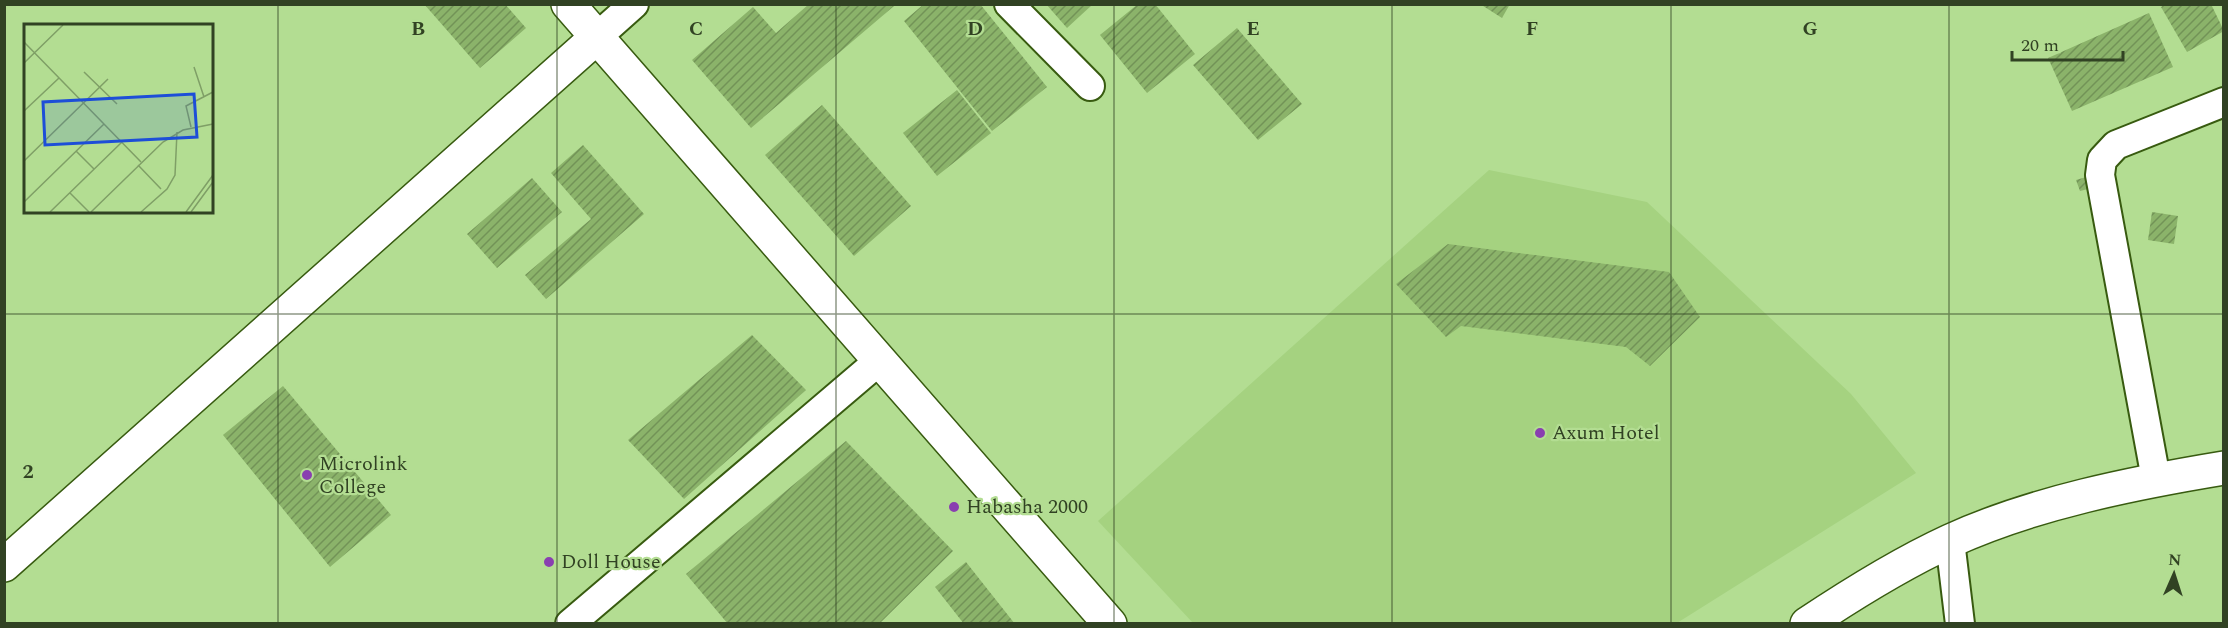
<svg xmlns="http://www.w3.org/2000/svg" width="2228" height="628" viewBox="0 0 2228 628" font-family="Spectral,serif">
<defs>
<pattern id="building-hatch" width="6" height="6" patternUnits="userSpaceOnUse" patternTransform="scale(1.5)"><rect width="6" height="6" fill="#8bb36a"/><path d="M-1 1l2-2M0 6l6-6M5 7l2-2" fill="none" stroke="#729357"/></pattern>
</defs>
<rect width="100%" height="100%" fill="#b3dd92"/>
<path fill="#a5d280" d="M1489,170L1647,202L1851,394L1916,473L1677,623H1193L1098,521Z"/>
<path fill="url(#building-hatch)" d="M424,4H505L526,28L480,68Z
M809,4L894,6L751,128L692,60L753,7L776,33Z
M924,4H980L1047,87L992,131L904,21Z
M1046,4H1093L1067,28Z
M1138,4H1155L1195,54L1147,93L1100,35Z
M1480,4H1510L1502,18Z
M2166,4H2211L2224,31L2187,52L2161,7Z
M2149,13L2173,67L2072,111L2048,58Z
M1237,28L1302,104L1258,140L1193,65Z
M957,90L991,133L937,176L903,133Z
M822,105L911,206L854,256L765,155Z
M583,145L644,214L546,299L525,275L591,219L551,173Z
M2093,175L2096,187L2080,191L2076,180Z
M532,178L562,212L497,268L467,234Z
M2152,212L2178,216L2174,244L2148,240Z
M1448,244L1669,272L1700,317L1650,366L1626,347L1461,326L1446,337L1396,284Z
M752,335L806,390L684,499L628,440Z
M283,386L391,515L330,567L223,435Z
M846,441L953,551L879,624H728L686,574Z
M966,562L1015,624H964L935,587Z"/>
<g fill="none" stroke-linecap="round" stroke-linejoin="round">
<g stroke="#385b10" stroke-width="32">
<path id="street" d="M1009,4L1090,86
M597,37L634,4
M2156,479L2100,175L2102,160L2116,145L2224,102
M1950,541L1960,624
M570,624L880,360"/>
</g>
<g stroke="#385b10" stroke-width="36">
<path id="secondary" d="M568,4L1110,624
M4,565L597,37
M1807,624C1852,594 1900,564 1950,541C2033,503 2133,483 2224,468"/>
</g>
<use href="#street" stroke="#fff" stroke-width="28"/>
<use href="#secondary" stroke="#fff" stroke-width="33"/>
</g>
<path fill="none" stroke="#314223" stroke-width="1.5" stroke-opacity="0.55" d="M278,4V624M557,4V624M836,4V624M1114,4V624M1392,4V624M1671,4V624M1949,4V624M4,314H2224"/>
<g fill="#893fb0" stroke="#b3dd92" stroke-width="2">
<circle cx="1540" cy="433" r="6"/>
<circle cx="307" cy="475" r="6"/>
<circle cx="954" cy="507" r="6"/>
<circle cx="549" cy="562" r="6"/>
</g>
<g text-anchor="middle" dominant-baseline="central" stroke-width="4.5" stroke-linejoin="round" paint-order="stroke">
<g font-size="20" fill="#314223" stroke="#b3dd92" text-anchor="start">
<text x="1552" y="433">Axum Hotel</text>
<text x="319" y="464">Microlink<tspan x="319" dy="23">College</tspan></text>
<text x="966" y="507">Habasha 2000</text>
<text x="561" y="562">Doll House</text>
</g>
</g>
<g transform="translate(24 24)">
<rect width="189" height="189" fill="#b3dd92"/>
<path fill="none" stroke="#7f9f66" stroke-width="1.5" d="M0,18L117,138M0,39L39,1M170,43L180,73M60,48L93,80M0,87L35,54M167,103L162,82L189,68M52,127L70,145M0,137L84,55M114,141L137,165M46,169L65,188M0,178L80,100M26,188L98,118M67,188L139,118L159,106L189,100M117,188L143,165L151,151L153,108M162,188L189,151M167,188L189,158"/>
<path fill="#1d4ed8" fill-opacity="0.15" stroke="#1d4ed8" stroke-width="3" d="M170,70L173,113L21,121L19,78Z"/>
<rect width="189" height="189" fill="none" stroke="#314223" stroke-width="3"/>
</g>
<g font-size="20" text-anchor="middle" font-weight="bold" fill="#314223" stroke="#b3dd92" stroke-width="4.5" stroke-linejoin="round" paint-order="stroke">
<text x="418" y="35">B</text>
<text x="696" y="35">C</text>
<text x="975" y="35">D</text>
<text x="1253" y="35">E</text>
<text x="1532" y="35">F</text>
<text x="1810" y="35">G</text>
<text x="28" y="478">2</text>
</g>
<rect width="2228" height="628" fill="none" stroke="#314223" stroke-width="12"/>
<g transform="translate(2174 574) rotate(3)" stroke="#b3dd92" stroke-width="4.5" paint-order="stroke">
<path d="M0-4.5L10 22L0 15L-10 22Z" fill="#314223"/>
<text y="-9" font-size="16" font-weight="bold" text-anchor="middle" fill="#314223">N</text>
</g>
<path d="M2012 51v9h111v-9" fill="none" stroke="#314223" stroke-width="3"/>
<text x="2021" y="51" font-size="18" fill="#314223" stroke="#b3dd92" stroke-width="4.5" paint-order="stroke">20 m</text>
</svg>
